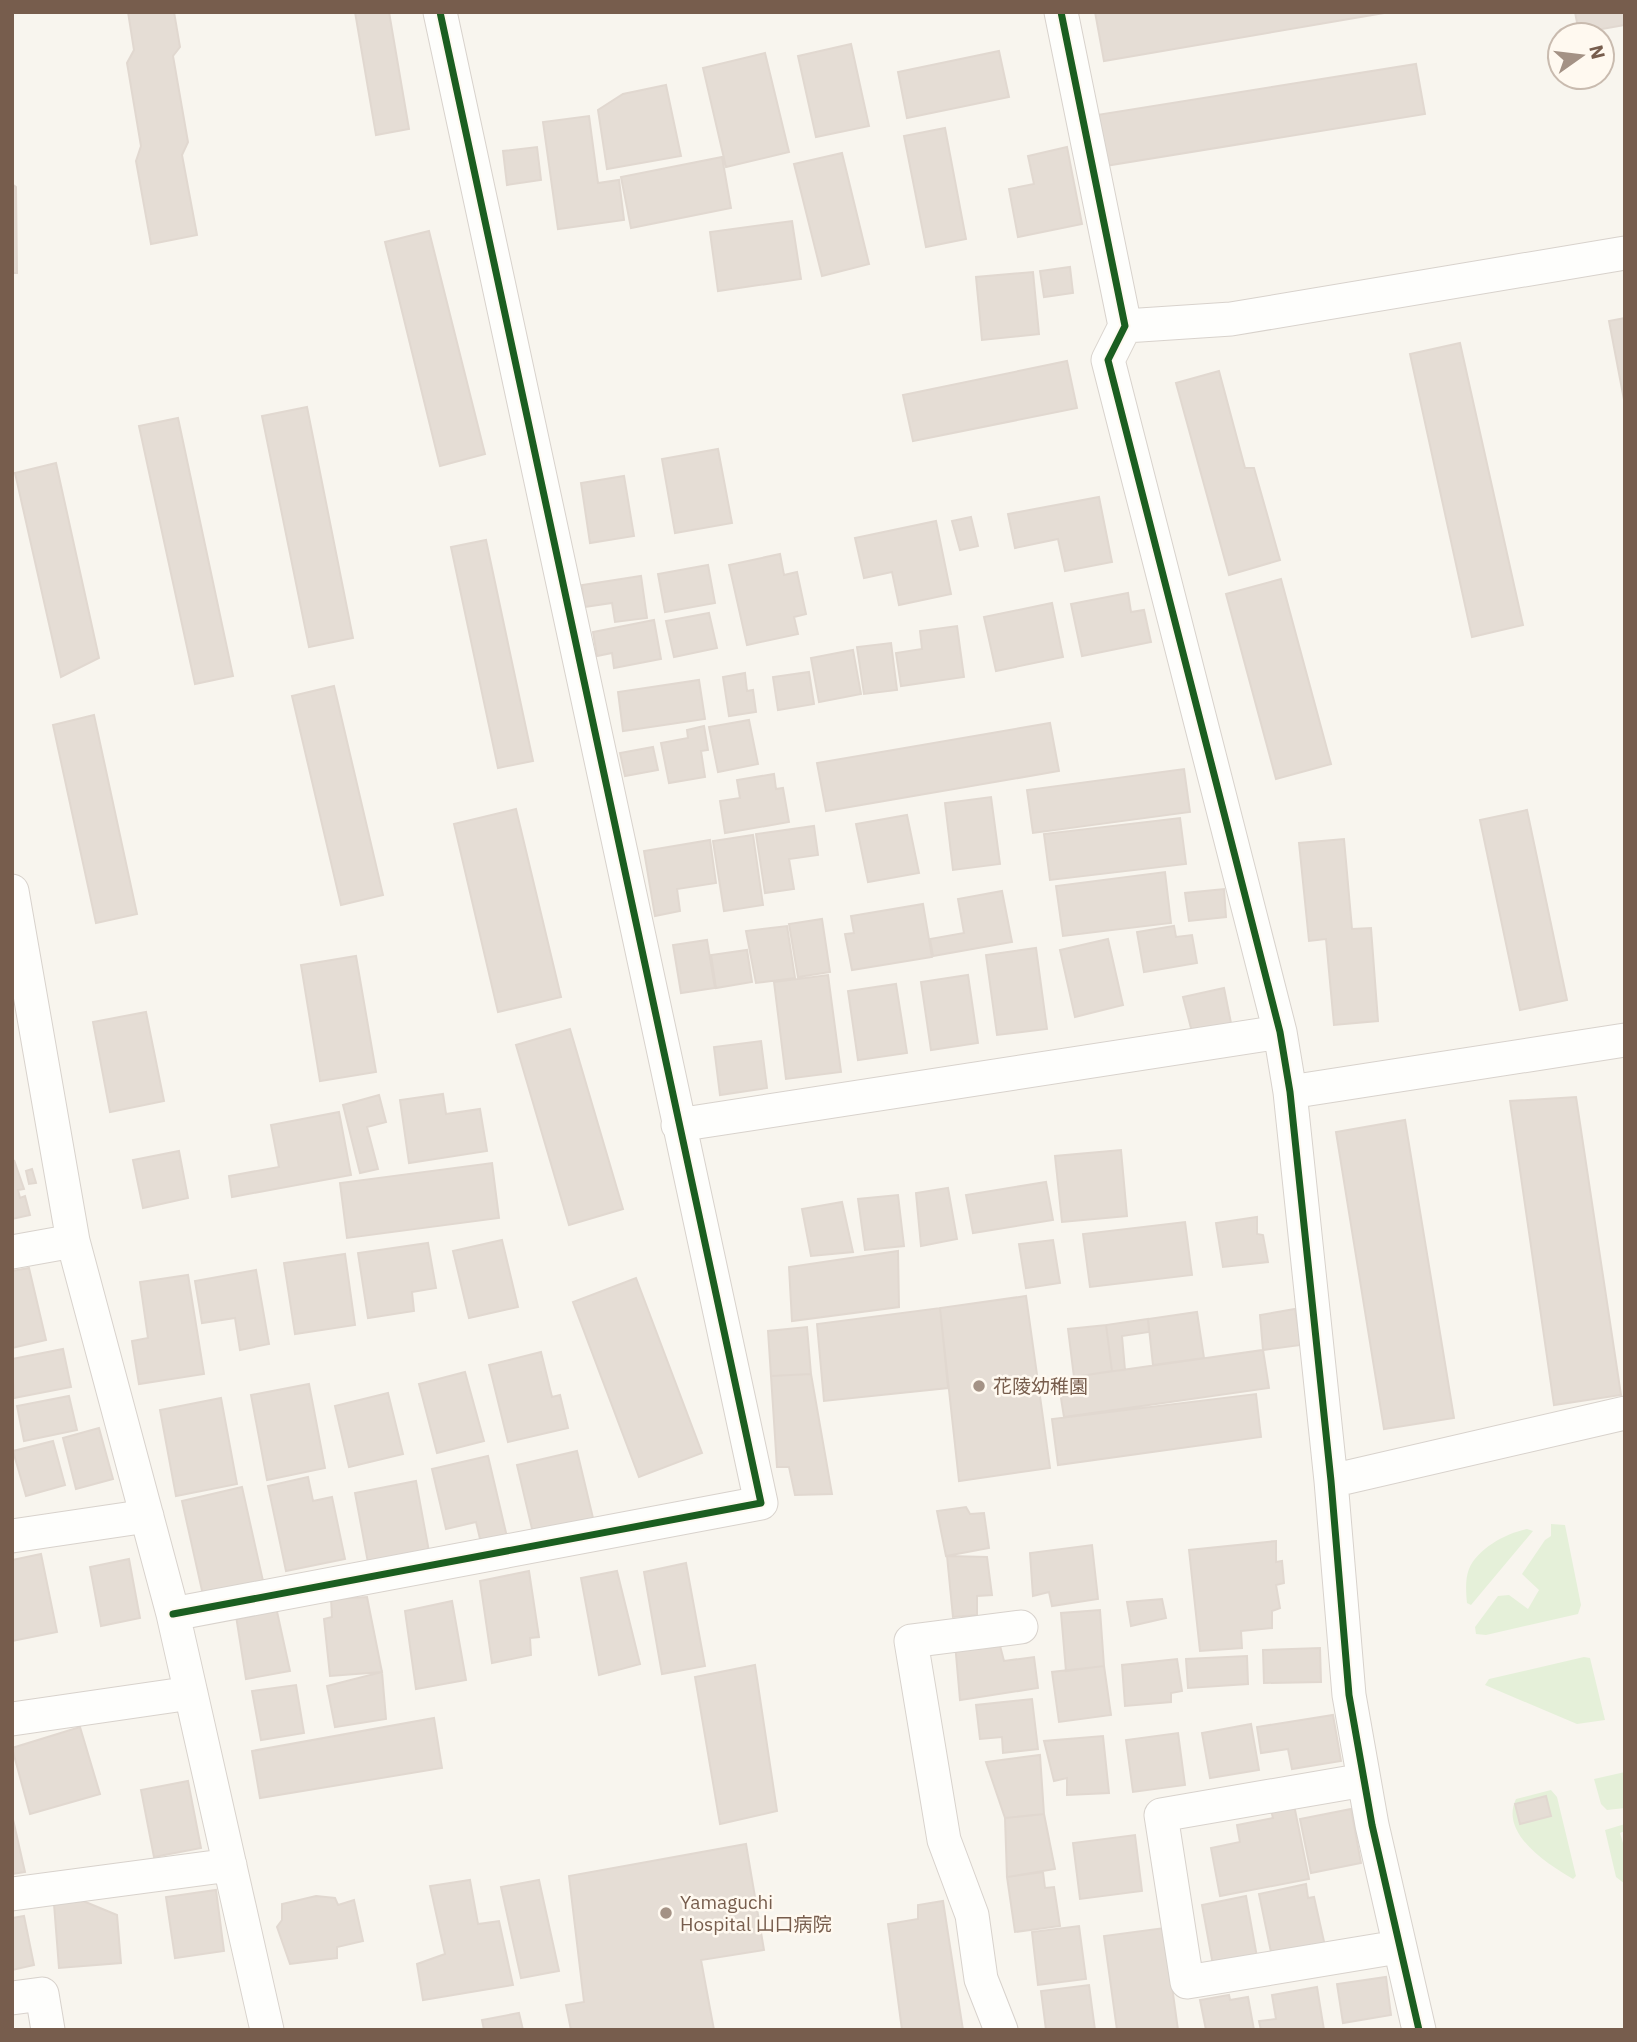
<svg xmlns="http://www.w3.org/2000/svg" width="1637" height="2042" viewBox="0 0 1637 2042" font-family="'IBM Plex Sans','Noto Sans JP',sans-serif">
<rect width="100%" height="100%" fill="#f8f5ee"/>
<path fill="#e5f0d9" d="M1551,1524L1565,1525L1581,1605L1578,1614L1486,1635L1476,1634L1475,1627L1498,1596L1509,1595L1528,1609L1539,1590L1522,1574L1545,1540L1551,1536Z
M1527,1529L1533,1531L1471,1605L1467,1603C1466,1592 1465,1579 1469,1569C1477,1549 1506,1533 1527,1529Z
M1584,1657L1590,1658L1605,1720L1577,1724L1485,1685L1489,1679Z
M1625,1772V1808L1607,1810L1601,1804L1594,1779Z
M1551,1790L1557,1797L1576,1876L1573,1879C1549,1865 1499,1834 1516,1799Z
M1625,1824V1831L1620,1833L1625,1850V1884L1616,1877L1605,1830Z"/>
<path fill="#e5ddd5" stroke="#e1d8d0" stroke-width="2" d="M128,12H174L180,47L173,56L188,142L182,155L197,235L151,244L136,161L141,146L127,63L134,50Z
M355,12H389L409,129L376,135Z
M1095,12H1390L1104,61Z
M1575,12H1625V25L1579,33Z
M851,44L869,126L816,137L798,56Z
M999,51L1009,97L907,118L898,72Z
M765,53L789,152L726,167L703,68Z
M1416,64L1425,114L1105,166L1097,115Z
M666,85L681,156L607,169L598,110L623,94Z
M589,116L598,183L619,180L624,220L558,229L543,122Z
M945,128L966,239L926,247L904,136Z
M537,147L541,180L507,185L503,151Z
M1067,147L1082,224L1018,237L1009,189L1034,184L1028,156Z
M842,153L869,264L822,276L794,164Z
M722,157L731,208L631,228L621,177Z
M12,184L16,187L17,273H12Z
M792,221L801,279L718,291L710,232Z
M429,231L485,454L440,466L385,242Z
M1070,267L1073,293L1044,297L1040,271Z
M1033,272L1039,334L982,340L976,277Z
M1625,318V405L1609,321Z
M1460,343L1523,625L1472,637L1410,354Z
M1067,361L1077,408L913,441L903,395Z
M1219,371L1245,468H1254L1280,560L1229,575L1176,383Z
M307,407L353,638L309,647L262,416Z
M178,418L233,676L195,684L139,426Z
M718,449L732,523L675,533L662,459Z
M56,463L99,658L61,677L15,473Z
M624,476L634,536L590,543L581,483Z
M1099,497L1112,562L1065,571L1058,539L1015,548L1008,514Z
M971,517L978,546L960,550L952,521Z
M936,521L951,594L899,605L892,572L864,578L855,538Z
M486,540L533,761L498,768L451,547Z
M780,554L784,575L797,572L806,614L794,617L798,634L747,645L729,565Z
M708,565L715,603L665,612L658,574Z
M641,576L647,618L615,622L612,603L584,607L582,585Z
M1281,579L1331,764L1276,779L1226,594Z
M1128,593L1131,612L1144,610L1151,642L1082,656L1071,604Z
M1052,603L1063,657L996,671L984,617Z
M709,613L717,648L674,657L666,621Z
M654,620L661,659L614,668L612,653L597,656L593,632Z
M957,626L964,677L901,686L896,653L922,649L920,631Z
M891,643L897,690L864,694L857,647Z
M853,650L861,694L819,702L811,658Z
M809,672L814,704L778,710L773,677Z
M745,673L747,691L753,690L756,712L729,716L723,677Z
M699,680L705,719L623,731L618,692Z
M334,686L383,895L341,905L292,696Z
M94,715L137,914L96,923L53,725Z
M749,720L758,764L718,772L709,727Z
M1050,723L1059,771L826,811L817,763Z
M704,726L708,750L701,751L705,777L669,783L661,743L688,738L687,730Z
M653,747L658,770L625,776L620,753Z
M1184,769L1190,812L1033,833L1027,790Z
M774,774L776,789L783,788L789,822L725,833L720,801L740,798L737,780Z
M991,797L1000,864L953,870L945,803Z
M516,809L561,997L498,1012L454,824Z
M1527,810L1567,1000L1520,1010L1480,820Z
M907,815L919,873L868,882L856,824Z
M1180,818L1186,864L1050,880L1044,834Z
M814,826L818,855L789,859L794,889L765,893L756,834Z
M753,835L763,905L724,911L713,841Z
M1344,839L1352,929L1371,928L1378,1021L1334,1025L1326,939L1309,941L1299,843Z
M710,840L716,883L677,889L680,911L655,916L644,851Z
M1165,872L1171,923L1063,936L1056,886Z
M1224,889L1226,917L1189,921L1185,893Z
M1002,891L1012,942L933,956L930,939L964,933L958,899Z
M923,904L932,957L852,970L845,934L854,933L851,916Z
M822,919L830,972L798,977L789,924Z
M787,926L795,978L756,983L746,931Z
M1174,926L1176,937L1192,935L1197,963L1144,972L1137,932Z
M1108,939L1123,1005L1075,1017L1060,950Z
M707,940L715,988L681,993L673,945Z
M1036,948L1047,1029L997,1035L986,955Z
M747,950L752,982L716,988L711,955Z
M356,956L376,1072L320,1081L301,965Z
M828,975L841,1072L786,1079L774,982Z
M968,975L978,1043L931,1050L921,982Z
M896,984L907,1053L858,1060L848,991Z
M1224,988L1231,1023L1192,1032L1183,997Z
M146,1012L164,1101L110,1112L93,1022Z
M570,1029L623,1209L569,1225L516,1045Z
M761,1041L767,1088L720,1095L714,1047Z
M443,1094L446,1114L480,1109L487,1151L409,1163L400,1100Z
M379,1095L386,1122L367,1127L378,1169L360,1173L343,1105Z
M1576,1097L1621,1395L1554,1405L1510,1101Z
M339,1112L351,1175L232,1197L229,1176L279,1167L271,1125Z
M1405,1120L1454,1418L1384,1429L1336,1132Z
M1121,1150L1127,1216L1062,1222L1055,1156Z
M179,1151L188,1198L143,1208L133,1160Z
M14,1160L24,1189L18,1190L20,1198L25,1196L30,1215L12,1219Z
M492,1163L499,1218L347,1238L340,1183Z
M32,1169L36,1183L29,1184L26,1171Z
M1046,1182L1053,1220L973,1233L966,1195Z
M948,1188L957,1239L921,1246L916,1193Z
M898,1195L904,1246L865,1250L858,1199Z
M842,1202L853,1252L811,1256L802,1209Z
M1257,1217V1234L1263,1235L1268,1262L1223,1267L1216,1223Z
M1185,1222L1192,1275L1090,1287L1083,1234Z
M502,1240L518,1307L469,1318L453,1251Z
M1053,1240L1060,1283L1026,1288L1019,1244Z
M428,1243L436,1288L412,1292L414,1311L368,1318L358,1253Z
M898,1251L899,1307L792,1321L789,1267Z
M345,1254L355,1325L295,1334L284,1263Z
M29,1268L46,1340L12,1348V1271Z
M256,1270L269,1344L240,1350L235,1318L202,1323L195,1281Z
M188,1275L204,1374L139,1384L132,1341L148,1338L140,1282Z
M636,1278L702,1453L639,1477L573,1302Z
M1026,1296L1050,1468L959,1481L940,1308Z
M940,1308L948,1388L824,1401L817,1324Z
M1295,1309L1301,1345L1263,1350L1260,1315Z
M1197,1312L1204,1358L1153,1365L1148,1319Z
M1148,1319L1149,1332L1122,1336L1125,1370L1112,1371L1106,1325Z
M1106,1325L1112,1371L1074,1377L1068,1329Z
M807,1327L811,1374L771,1376L768,1331Z
M63,1349L71,1387L14,1398L12,1359Z
M1263,1350L1269,1388L1064,1417L1058,1379Z
M541,1352L552,1397L560,1395L568,1428L508,1442L489,1365Z
M465,1372L484,1441L437,1453L419,1384Z
M811,1374L832,1494L795,1495L789,1467H777L771,1376Z
M309,1384L325,1468L267,1480L251,1395Z
M388,1393L403,1454L349,1467L335,1406Z
M1256,1394L1261,1437L1058,1465L1052,1419Z
M69,1396L77,1430L24,1441L17,1406Z
M221,1398L237,1484L176,1496L160,1410Z
M99,1428L113,1479L76,1489L63,1438Z
M53,1441L65,1485L26,1496L13,1451Z
M577,1451L593,1518L533,1533L517,1465Z
M488,1456L507,1537L481,1543L476,1522L446,1529L432,1469Z
M308,1477L313,1501L332,1497L345,1559L286,1571L268,1486Z
M416,1481L430,1557L369,1568L355,1493Z
M242,1487L263,1581L203,1595L182,1501Z
M966,1507L970,1514L984,1513L989,1548L946,1556L937,1511Z
M1276,1541V1562L1282,1561L1284,1583L1276,1585L1280,1608L1272,1611V1628L1241,1631L1242,1648L1200,1651L1189,1550Z
M1092,1545L1098,1599L1052,1606L1049,1592L1033,1596L1030,1553Z
M41,1554L57,1632L12,1641V1560Z
M947,1556L987,1557L992,1595L977,1596V1615L953,1617Z
M129,1559L140,1618L101,1626L90,1567Z
M686,1563L705,1666L662,1674L644,1572Z
M529,1571L539,1637L530,1638L531,1655L492,1663L480,1581Z
M617,1571L640,1664L599,1675L581,1578Z
M367,1597L382,1672L330,1676L324,1619L332,1617L331,1599Z
M1162,1599L1166,1618L1131,1626L1127,1602Z
M452,1601L466,1680L416,1689L405,1611Z
M276,1607L290,1671L246,1679L236,1616Z
M1100,1610L1104,1666L1066,1671L1061,1613Z
M998,1638L1004,1661L1034,1657L1038,1688L960,1700L955,1643Z
M1320,1648L1321,1682L1264,1683L1263,1650Z
M1247,1656L1248,1684L1188,1688L1186,1659Z
M1177,1659L1182,1691L1171,1693V1702L1125,1706L1122,1665Z
M755,1665L777,1811L720,1824L695,1677Z
M1104,1666L1111,1715L1059,1722L1052,1672Z
M382,1672L386,1719L335,1727L327,1686Z
M296,1685L304,1733L261,1740L252,1691Z
M1032,1699L1038,1749L1003,1753L1002,1737L980,1739L976,1705Z
M1333,1715L1341,1761L1292,1769L1288,1749L1261,1753L1257,1727Z
M434,1718L442,1768L260,1798L252,1751Z
M1251,1724L1259,1770L1210,1778L1202,1733Z
M80,1727L100,1794L30,1814L12,1748Z
M1178,1733L1185,1785L1133,1792L1126,1740Z
M1103,1736L1109,1793L1067,1795V1778L1054,1781L1044,1741Z
M1040,1755L1044,1814L1005,1818L986,1762Z
M188,1781L201,1848L154,1857L141,1790Z
M1546,1796L1551,1816L1520,1824L1515,1804Z
M1294,1805L1309,1879L1220,1896L1211,1848L1240,1842L1237,1825L1273,1818L1271,1810Z
M1351,1809L1361,1863L1311,1873L1300,1819Z
M1044,1814L1055,1869L1007,1877L1005,1818Z
M12,1815L25,1872L12,1874Z
M1135,1835L1142,1891L1080,1899L1073,1843Z
M746,1844L764,1950L701,1960L714,2030H571L566,2005L584,2002L569,1876Z
M1043,1872L1045,1888L1054,1887L1060,1926L1015,1932L1007,1877Z
M470,1880L478,1924L499,1921L513,1985L423,2000L417,1964L445,1954L430,1886Z
M539,1880L559,1971L521,1978L501,1887Z
M1306,1884L1308,1898L1314,1897L1325,1946L1272,1957L1259,1894Z
M216,1890L224,1951L175,1958L166,1897Z
M316,1896L335,1898L338,1905L354,1900L363,1941L337,1947V1958L290,1964L277,1927L282,1920V1904Z
M1246,1896L1257,1957L1213,1965L1202,1905Z
M83,1901L117,1915L121,1963L59,1968L54,1904Z
M943,1901L963,2030H902L888,1924L918,1919V1905Z
M24,1916L34,1965L12,1970V1918Z
M1079,1926L1086,1979L1038,1985L1032,1932Z
M1164,1928L1178,2030H1117L1104,1936Z
M1386,1977L1391,2015L1343,2023L1337,1984Z
M1089,1985L1095,2030H1046L1041,1991Z
M1317,1987L1324,2030H1261L1259,2021L1276,2019L1272,1995Z
M1229,1995L1230,2000L1248,1997L1254,2030H1206L1200,2000Z
M519,2013L523,2030H484L482,2020Z"/>
<g fill="none" stroke-linecap="round" stroke-linejoin="round">
<g stroke="#d8d2cc" stroke-width="35">
<path id="street" d="M1061,12L1125,326L1108,360L1280,1032L1290,1092L1331,1481L1349,1695L1372,1825L1419,2030
M1125,326L1231,319L1625,253
M12,891L73,1241L173,1614L267,2030
M1290,1092L1625,1040
M678,1125L1280,1032
M12,1252L73,1241
M1331,1481L1625,1413
M12,1536L147,1516
M173,1614L761,1503L440,12
M12,1719L191,1693
M1364,1780L1161,1815L1187,1982L1398,1947
M12,1894L230,1865
M12,1998L42,1994L48,2030
M1001,2030L981,1979L972,1915L944,1840L911,1641L1021,1627"/>
</g>
<use href="#street" stroke="#fefefc" stroke-width="33"/>
<g stroke="#fff9f0" stroke-width="11">
<path id="cycleway" d="M1061,12L1125,326L1108,360L1280,1032L1290,1092L1331,1481L1349,1695L1372,1825L1419,2030
M173,1614L761,1503L440,12"/>
</g>
<use href="#cycleway" stroke="#1b5e20" stroke-width="7"/>
</g>
<g fill="#a49285" stroke="#fff9f0" stroke-width="2.5">
<circle cx="979" cy="1386" r="7"/>
<circle cx="666" cy="1913" r="7"/>
</g>
<g text-anchor="middle" dominant-baseline="central" stroke-width="5" stroke-linejoin="round" paint-order="stroke">
<g font-size="19" fill="#775d4d" stroke="#fff9f0" text-anchor="start">
<text x="993" y="1386">花陵幼稚園</text>
<text x="680" y="1902">Yamaguchi<tspan x="680" dy="22">Hospital 山口病院</tspan></text>
</g>
</g>
<rect width="1637" height="2042" fill="none" stroke="#775d4d" stroke-width="28"/>
<g transform="translate(1581 56) rotate(76)"><circle r="33" fill="#fff9f0" stroke="#c9bbaf" stroke-width="2"/>
<path d="M0-5L12 26L0 18L-12 26Z" fill="#a49285"/>
<text y="-10" font-size="19" font-weight="bold" text-anchor="middle" fill="#775d4d">N</text>
</g>
</svg>
